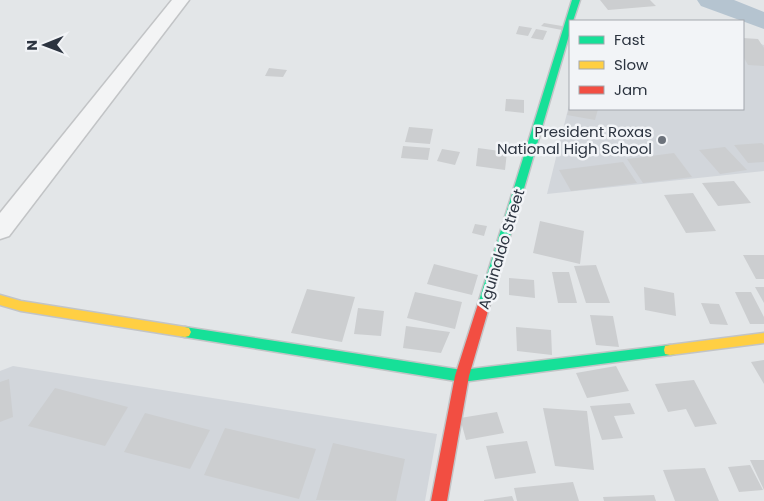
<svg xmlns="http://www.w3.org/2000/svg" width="764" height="501" viewBox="0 0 764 501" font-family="Poppins,sans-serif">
<rect width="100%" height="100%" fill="#e3e6e8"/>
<path fill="#d2d6db" d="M743,39L764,45V171L547,194L570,101V109H743Z
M13,366L437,434L425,501H0V371Z"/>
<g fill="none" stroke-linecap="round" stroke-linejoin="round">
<path fill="#b5c4d0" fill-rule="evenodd" d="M697,0H734L764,12V29L701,6Z"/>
</g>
<path fill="#ccced0" d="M600,0H650L656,6L608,10Z
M544,23L562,26V30L541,26Z
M519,26L532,28L528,36L516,34Z
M536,29L547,31L543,40L531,38Z
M743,38L758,39L764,48V66L748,65L743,56Z
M269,68L287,70L283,77L265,76Z
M506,99L524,100V113L505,111Z
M569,109H598L595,120L567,115Z
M409,127L433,129L430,144L405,142Z
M762,143L764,145V162L748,163L734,145Z
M403,146L430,148L428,160L401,158Z
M725,147L747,170L720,174L699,150Z
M478,148L507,152L505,170L476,166Z
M442,149L460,152L455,165L437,161Z
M674,153L692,177L643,183L627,159Z
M623,162L637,183L571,191L559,170Z
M734,181L751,203L718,206L702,183Z
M693,193L716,231L686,233L664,195Z
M540,221L584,231L580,264L533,253Z
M475,224L487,226L484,236L472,233Z
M743,255H764V279H756Z
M434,264L478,275L472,295L427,284Z
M596,265L610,303H586L574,266Z
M552,272H569L577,303H558Z
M509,278L534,280L535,298L509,295Z
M644,287L674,293L676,316L645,310Z
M755,287H764V303Z
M307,289L355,297L342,342L291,333Z
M415,292L462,302L455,329L407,318Z
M735,292H751L764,317V324H750Z
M701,303L719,304L728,325L710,324Z
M358,308L384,311L381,336L354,334Z
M590,315L613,316L619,347L596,345Z
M406,326L450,332L441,353L403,348Z
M516,327L551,330L552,355L517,351Z
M764,360V384L751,362Z
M616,366L629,391L587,398L576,373Z
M9,379L13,417L0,422V382Z
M694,380L717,424L695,427L686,409L668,412L655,384Z
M55,388L128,407L105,446L28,426Z
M630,403L635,414L614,416L623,438L602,440L590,406Z
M543,408L587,411L594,470L555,466Z
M497,412L504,433L466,440L460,418Z
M145,413L210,430L190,469L124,452Z
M225,428L316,449L299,499L204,475Z
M527,441L536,473L495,479L486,446Z
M333,443L405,459L396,501L316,500Z
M750,460H764V490Z
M750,465L763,490L739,492L728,467Z
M705,468L719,501H675L663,470Z
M573,482L579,501H517L514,488Z
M654,495L656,501H604L603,497Z
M512,496L514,501H484V500Z"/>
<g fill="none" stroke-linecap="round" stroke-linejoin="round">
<g stroke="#c2c4c6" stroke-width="3">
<path id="street" d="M172,0H189L9,236L0,239V213Z"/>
</g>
<g stroke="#c2c4c6" stroke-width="3">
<path id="fast" d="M572,0H580L573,21H570V32L490,304L488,307H480L478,304Z
M185,327L462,370L670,345L675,346L676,350L675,354L670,355L462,382L185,337L181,336L179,332L181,328Z"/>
</g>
<g stroke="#c2c4c6" stroke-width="3">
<path id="slow" d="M0,295L21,301L185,327L189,328L191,332L189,336L185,337L21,311L0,305Z
M764,333V343L670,355L665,354L664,350L665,346L670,345Z"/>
</g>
<g stroke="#c2c4c6" stroke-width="3">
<path id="jam" d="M484,299L488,301L490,304L469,376L447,501H431L455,376L478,304L480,301Z"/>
</g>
<use href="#street" fill="#f3f4f5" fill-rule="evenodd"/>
<use href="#fast" fill="#16e098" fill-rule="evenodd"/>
<use href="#slow" fill="#ffcf43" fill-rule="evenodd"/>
<use href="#jam" fill="#f24e42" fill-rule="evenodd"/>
</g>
<circle fill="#6c727b" stroke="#f2f4f7" stroke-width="2" cx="662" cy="140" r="5"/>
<g text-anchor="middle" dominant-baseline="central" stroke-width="5" stroke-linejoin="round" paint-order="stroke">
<g font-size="15" fill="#2c3440" stroke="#f2f4f7" text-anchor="end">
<text x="652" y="131">President Roxas<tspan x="652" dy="17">National High School</tspan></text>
</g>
<g font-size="15" fill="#2c3440" stroke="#f2f4f7">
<text transform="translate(501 249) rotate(-73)">Aguinaldo Street</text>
</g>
</g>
<rect x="569" y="20" width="175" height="90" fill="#f2f4f7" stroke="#a3a7ae"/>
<rect x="579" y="36" width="25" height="8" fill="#16e098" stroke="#a3a7ae"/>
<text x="614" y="45" font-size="15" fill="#2c3440">Fast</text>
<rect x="579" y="61" width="25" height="8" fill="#ffcf43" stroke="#a3a7ae"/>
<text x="614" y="70" font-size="15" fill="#2c3440">Slow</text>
<rect x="579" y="86" width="25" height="8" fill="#f24e42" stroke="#a3a7ae"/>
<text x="614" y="95" font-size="15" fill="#2c3440">Jam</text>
<g transform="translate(45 45) rotate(269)" stroke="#f2f4f7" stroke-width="4" paint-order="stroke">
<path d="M0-4L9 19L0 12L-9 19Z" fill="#2c3440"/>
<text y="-8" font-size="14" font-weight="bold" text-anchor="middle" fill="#2c3440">N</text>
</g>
</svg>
